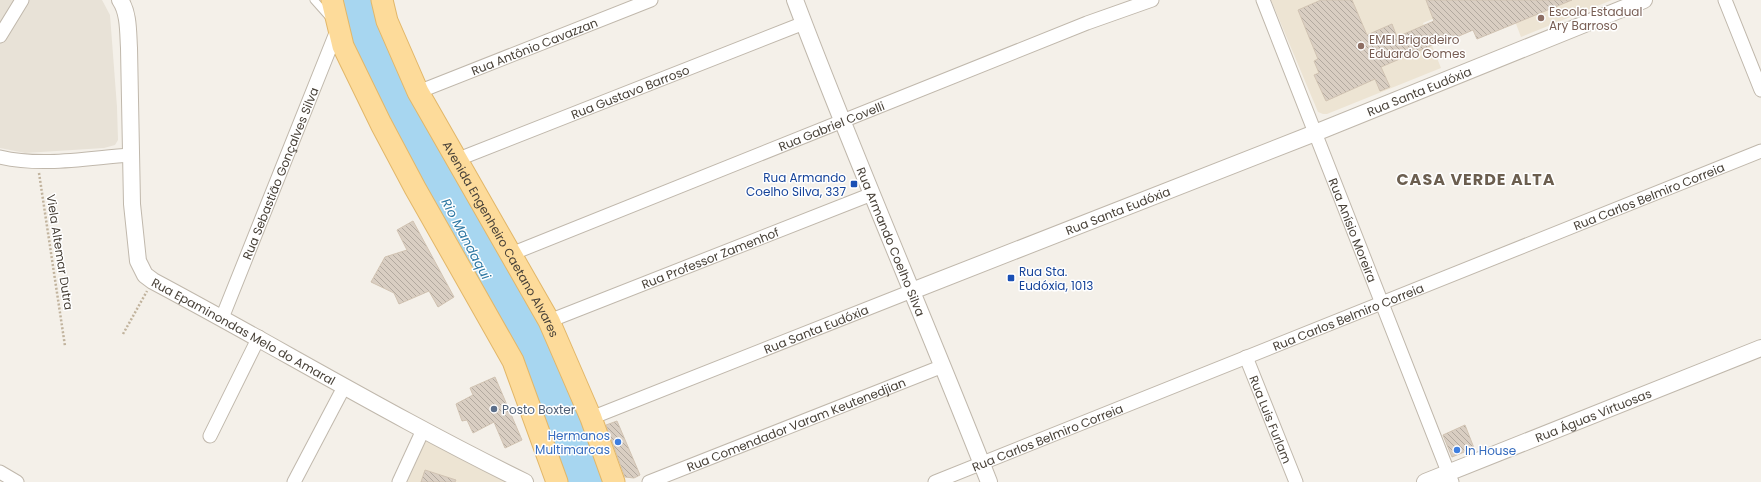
<svg xmlns="http://www.w3.org/2000/svg" width="1761" height="482" viewBox="0 0 1761 482" font-family="Poppins,sans-serif">
<defs>
<pattern id="building-back-hatch" width="6" height="6" patternUnits="userSpaceOnUse"><rect width="6" height="6" fill="#d9cec2"/><path d="M-1 5l2 2M0 0l6 6M5-1l2 2" fill="none" stroke="#b2a99f"/></pattern>
</defs>
<rect width="100%" height="100%" fill="#f4f0e9"/>
<path fill="#e8e2d7" d="M0,0H102L110,15L117,107L118,140L115,145L104,148L25,153L0,148Z"/>
<path fill="#ede4d3" d="M1271,0H1479L1423,23L1441,68L1327,114H1323L1318,112Z
M1507,0H1612L1521,37Z
M426,439L508,482H407Z"/>
<path fill="#a7d6f0" d="M336,0H373L382,34L402,81L538,321L591,445L604,482H567L368,90Z"/>
<path fill="url(#building-back-hatch)" stroke="#d1c3b2" d="M1321,0H1352L1367,35L1392,24L1397,37L1434,21L1426,0H1572L1477,39L1473,30L1438,45L1437,43L1381,67L1390,87L1380,91L1375,79L1326,101L1314,75L1319,73L1314,61L1318,59L1298,10Z
M413,221L454,297L438,307L429,291L399,304L394,293L371,282L385,257L407,250L397,230Z
M495,377L522,440L505,448L494,422L473,433L467,420L462,421L456,404L473,395L470,388Z
M617,421L640,475L634,478L625,477L606,425Z
M1465,425L1474,448L1452,457L1443,435Z
M425,470L456,480L455,482H421Z"/>
<g fill="none" stroke-linecap="round" stroke-linejoin="round">
<g stroke="#c0b8ac" stroke-width="9">
<path id="service" d="M314,0L330,18"/>
</g>
<g stroke="#c0b8ac" stroke-width="15">
<g id="minor">
<path id="s1" d="M1263,0L1452,482"/>
<path d="M1725,0L1761,90"/>
<path d="M0,36L22,0"/>
<path id="s2" d="M418,92L651,0"/>
<path d="M0,157C42,167 88,158 130,155"/>
<path id="s3" d="M456,160L804,23"/>
<path id="s4" d="M511,254L1087,23L1152,0"/>
<path id="s5" d="M222,318L338,28"/>
<path id="s6" d="M549,321L872,194"/>
<path id="s7" d="M1246,357L1296,482"/>
<path id="s8" d="M591,418L912,291"/>
<path d="M210,436L259,337"/>
<path d="M0,472L17,482"/>
<path d="M294,482L344,387"/>
<path d="M399,482L423,430"/>
<path id="s9" d="M649,482L943,366"/>
<path id="s10" d="M935,482L1761,151"/>
</g>
</g>
<g stroke="#c0b8ac" stroke-width="18">
<g id="tertiary">
<path id="s11" d="M120,0C129,13 128,33 129,48L132,204L138,261L145,275L153,281C277,347 398,420 525,482"/>
<path id="s12" d="M795,0C856,162 926,321 989,482"/>
<path id="s13" d="M912,291L1315,133L1644,0"/>
<path id="s14" d="M1425,482L1761,348"/>
</g>
</g>
<g stroke="#e2b769" stroke-width="23">
<g id="primary">
<path d="M332,0L343,46L381,124L415,188L513,361L557,482"/>
<path id="s15" d="M382,0L387,21L418,92L549,321L591,418L614,482"/>
</g>
</g>
<path stroke="#c1b39d" stroke-width="2.5" stroke-dasharray="2 2" stroke-linecap="butt" d="M39,173L65,346
M123,334L147,291"/>
<use href="#service" stroke="#fff" stroke-width="7"/>
<use href="#minor" stroke="#fff" stroke-width="13"/>
<use href="#tertiary" stroke="#fff" stroke-width="16"/>
<use href="#primary" stroke="#fddb9a" stroke-width="21"/>
</g>
<g fill="#8d6e63" stroke="#fff" stroke-width="1.5">
<circle cx="1541" cy="18" r="4"/>
<circle cx="1361" cy="46" r="4"/>
</g>
<g fill="#1a4fb4" stroke="#fff" stroke-width="1.5">
<rect x="850" y="180" width="8" height="8" rx="2"/>
<rect x="1007" y="274" width="8" height="8" rx="2"/>
</g>
<circle fill="#5c6f8a" stroke="#fff" stroke-width="1.5" cx="494" cy="409" r="4"/>
<g fill="#3f7fe0" stroke="#fff" stroke-width="1.5">
<circle cx="618" cy="442" r="4"/>
<circle cx="1457" cy="450" r="4"/>
</g>
<g text-anchor="middle" dominant-baseline="central" stroke-width="3" stroke-linejoin="round" paint-order="stroke">
<g font-size="12" fill="#785e54" stroke="#fff" text-anchor="start">
<text x="1549" y="11">Escola Estadual<tspan x="1549" dy="14">Ary Barroso</tspan></text>
<text x="1369" y="39">EMEI Brigadeiro<tspan x="1369" dy="14">Eduardo Gomes</tspan></text>
</g>
<g font-size="12" fill="#484138" stroke="#fff">
<text stroke="none"><textPath href="#s2" startOffset="125">Rua Antônio Cavazzan</textPath></text>
<text stroke="none"><textPath href="#s3" startOffset="187">Rua Gustavo Barroso</textPath></text>
<text stroke="none"><textPath href="#s13" startOffset="545">Rua Santa Eudóxia</textPath></text>
<text stroke="none"><textPath href="#s4" startOffset="345">Rua Gabriel Covelli</textPath></text>
<text stroke="none"><textPath href="#s5" startOffset="156">Rua Sebastião Gonçalves Silva</textPath></text>
<text stroke="none"><textPath href="#s10" startOffset="769">Rua Carlos Belmiro Correia</textPath></text>
<text stroke="none"><textPath href="#s13" startOffset="221">Rua Santa Eudóxia</textPath></text>
<text stroke="none"><textPath href="#s1" startOffset="247">Rua Anísio Moreira</textPath></text>
<text stroke="none"><textPath href="#s15" startOffset="268">Avenida Engenheiro Caetano Alvares</textPath></text>
<text stroke="none"><textPath href="#s12" startOffset="260">Rua Armando Coelho Silva</textPath></text>
<text transform="translate(60 252) rotate(81)">Viela Altemar Dutra</text>
<text stroke="none"><textPath href="#s6" startOffset="173">Rua Professor Zamenhof</textPath></text>
<text stroke="none"><textPath href="#s10" startOffset="445">Rua Carlos Belmiro Correia</textPath></text>
<text stroke="none"><textPath href="#s8" startOffset="242">Rua Santa Eudóxia</textPath></text>
<text stroke="none"><textPath href="#s11" startOffset="392">Rua Epaminondas Melo do Amaral</textPath></text>
<text stroke="none"><textPath href="#s14" startOffset="181">Rua Águas Virtuosas</textPath></text>
<text stroke="none"><textPath href="#s7" startOffset="67">Rua Luis Furlam</textPath></text>
<text stroke="none"><textPath href="#s9" startOffset="158">Rua Comendador Varam Keutenedjian</textPath></text>
<text stroke="none"><textPath href="#s10" startOffset="121">Rua Carlos Belmiro Correia</textPath></text>
</g>
<g font-size="12" fill="#164399" stroke="#fff" text-anchor="end">
<text x="846" y="177">Rua Armando<tspan x="846" dy="14">Coelho Silva, 337</tspan></text>
<text x="1019" y="271" text-anchor="start">Rua Sta.<tspan x="1019" dy="14">Eudóxia, 1013</tspan></text>
</g>
<g font-size="12" fill="#4e5e75" stroke="#fff" text-anchor="start">
<text x="502" y="409">Posto Boxter</text>
</g>
<g font-size="12" fill="#366cbe" stroke="#fff" text-anchor="end">
<text x="610" y="435">Hermanos<tspan x="610" dy="14">Multimarcas</tspan></text>
<text x="1465" y="450" text-anchor="start">In House</text>
</g>
<g font-size="13" font-style="italic" fill="#2e78a3" stroke="#fff">
<text transform="translate(466 239) rotate(62)">Rio Mandaqui</text>
</g>
<g font-size="16" font-weight="bold" letter-spacing="1" fill="#6b5e4f" stroke="#fff">
<text x="1476" y="179">CASA VERDE ALTA</text>
</g>
</g>
</svg>
